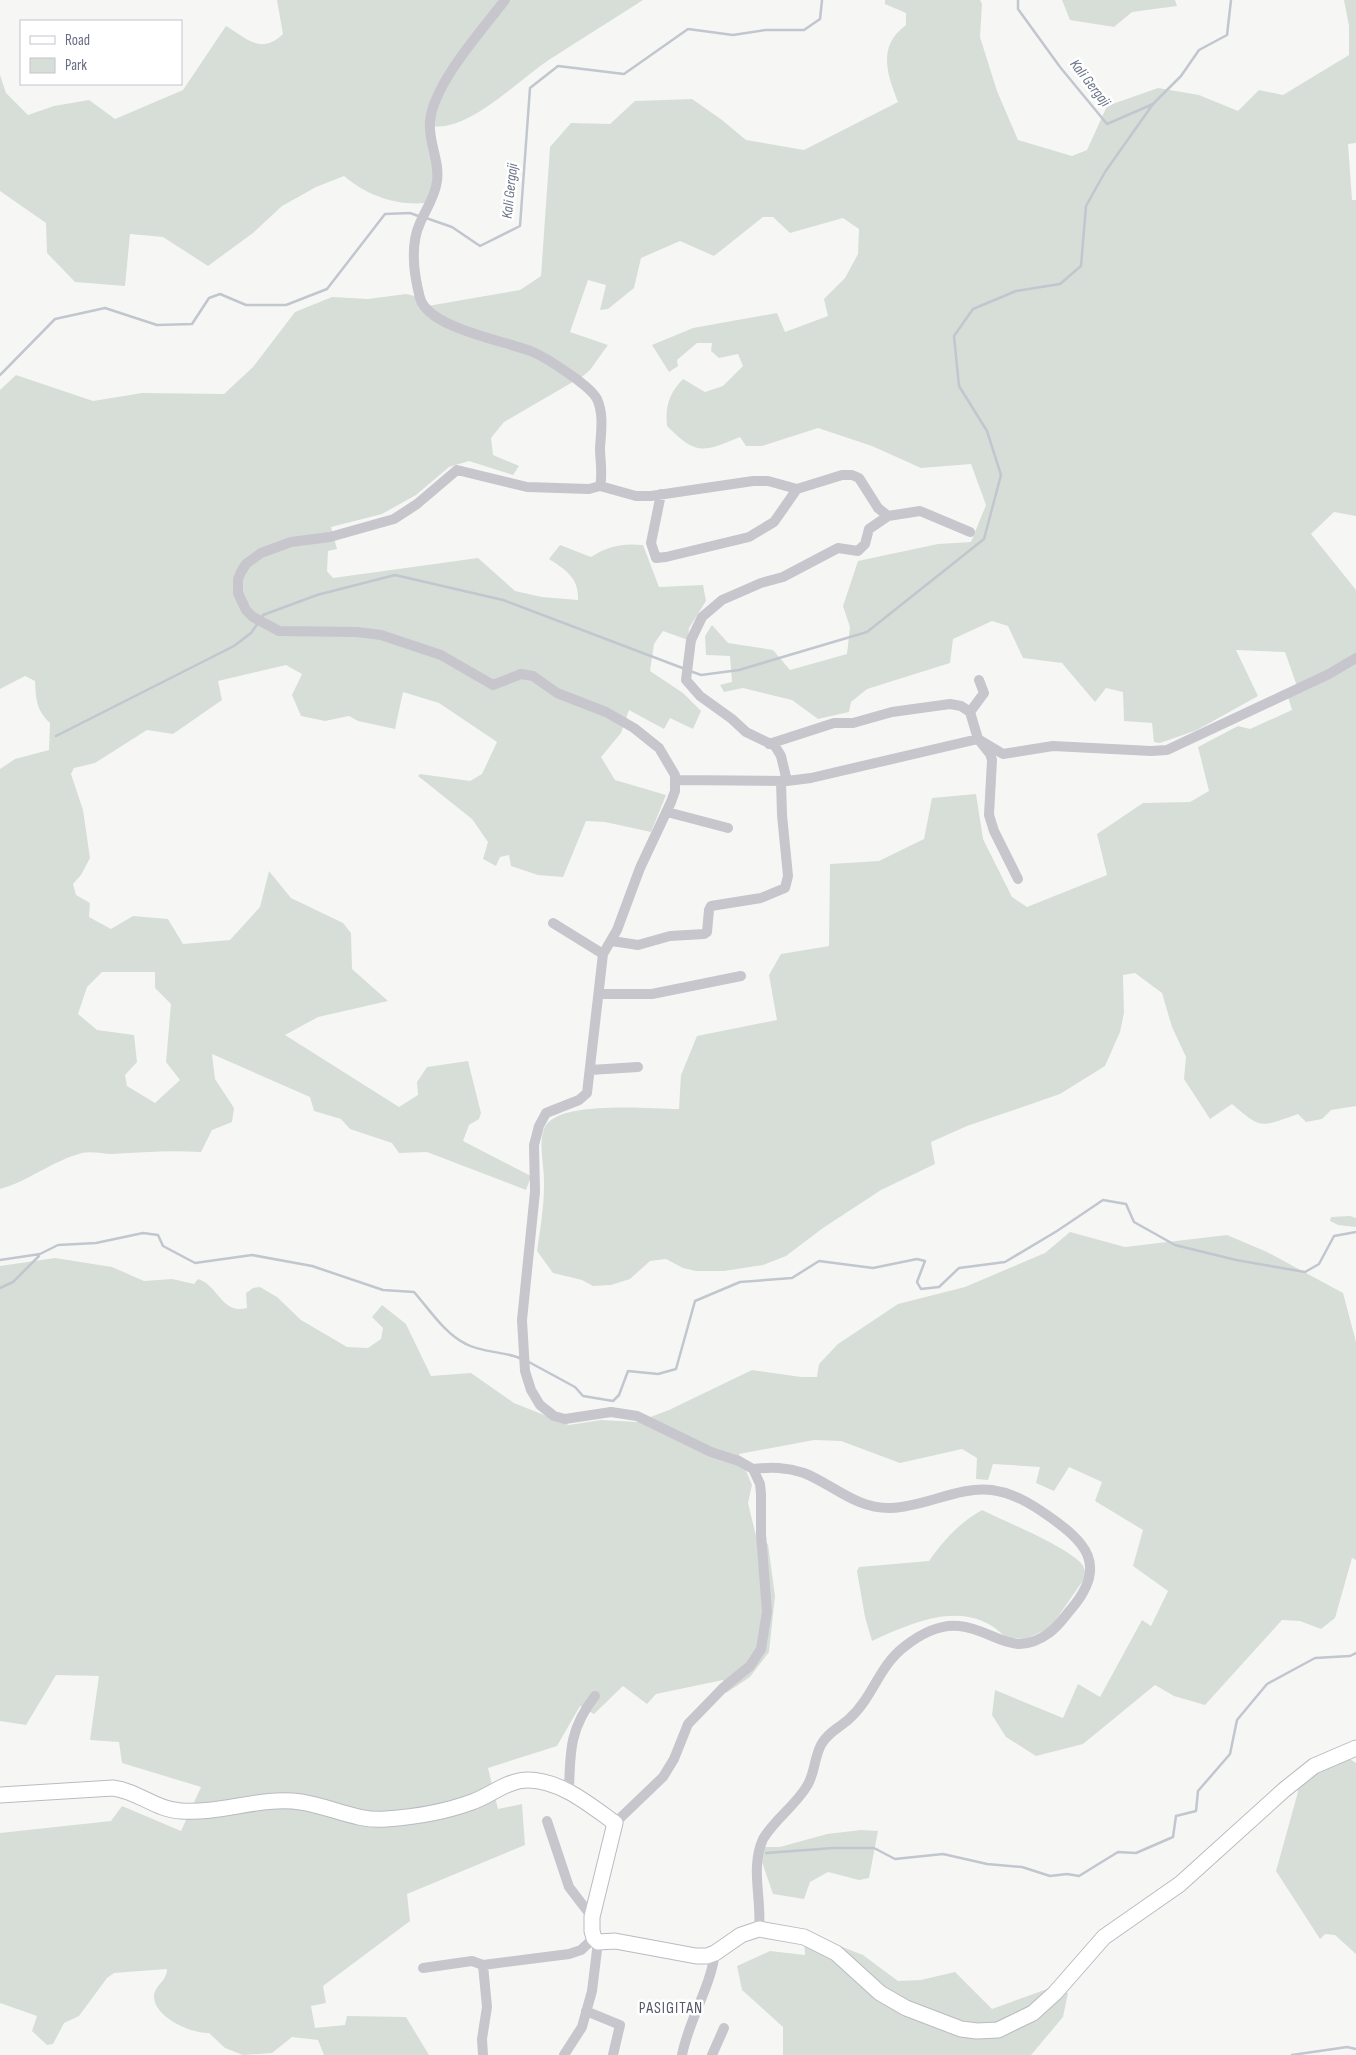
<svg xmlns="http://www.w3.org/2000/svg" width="1356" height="2055" viewBox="0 0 1356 2055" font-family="'Sofia Sans Condensed',sans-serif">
<rect width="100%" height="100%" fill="#f6f7f5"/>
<path fill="#d6ded7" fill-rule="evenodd" d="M277,0H643C614,19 584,37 555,56C522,76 484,119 445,126C439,127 432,126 426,126L434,178L425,203C396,206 366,195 344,176L316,187L282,206L253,233L208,266L163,237L130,234L125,286L75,282L47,253L46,223L0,191V75L6,93L28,115L54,106L89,100L115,119L183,90L226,26C248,39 261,55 283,34Z
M885,0H980L982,4L980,37L997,91L1018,140L1072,156L1087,150L1107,106L1158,88L1199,95L1238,111L1259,90L1283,95L1349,55V26L1344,0H1356V143L1348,144L1352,200H1356V516L1334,512L1311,534L1356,590V1106L1331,1110L1322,1119L1306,1122L1298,1114C1261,1127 1262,1130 1232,1104L1210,1119L1184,1079L1186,1057L1172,1027L1162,993L1135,973L1123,975L1124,1013L1120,1032L1105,1066L1060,1094L967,1126L931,1142L935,1164L881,1190L823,1228L786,1256L763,1265L724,1271H696L683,1268L666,1259L650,1261L630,1279L611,1285L593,1286L582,1280L553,1273L537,1251C540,1230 544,1208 544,1186C545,1168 538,1146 544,1129C554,1099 652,1109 679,1109L681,1075L697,1036L777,1020L769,975L781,954L829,946L830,864L879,861L924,839L932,798L976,794L983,839L1012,897L1027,907L1107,875L1097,834L1143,803L1190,802L1209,791L1198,747L1238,726L1250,729L1292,710L1288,697L1299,692L1285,652L1236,650L1258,696L1197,730L1160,743L1154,742L1152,723L1124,721L1123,692L1106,688L1095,702L1062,663L1023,658L1008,626L992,621L953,639L950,663L867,689L851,702L849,712L818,719L792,700L743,688L724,692L720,685L732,682L730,656L706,655L705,636L712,625L728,643L773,650L790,670L847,654L850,627L843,606L858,561L938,544L971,542L986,505L971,464L921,468L872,446L818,428L762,446H746L740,437C702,453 696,455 667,426C665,407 669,393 683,379L705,392L723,386L743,366L738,354L719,358L711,351L712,343H697L677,360L678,366L669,372L652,345L693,328L777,313L785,332L828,316L824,299L845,278L858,254L859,229L843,218L790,233L773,217H763L714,256L680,241L641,258L634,288L608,309L600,310L606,285L588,280L570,332L608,345L590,370L583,376L504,422L491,438L493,455L519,466L513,475L469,461L449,467L416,495L382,514L331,527L337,549L328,551L327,571L333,578L478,558L515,591L542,597L578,600C579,578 566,570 549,559L560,545L591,557C608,546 622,543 643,545L659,587L703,585L706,601L689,628L688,640L663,631L654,644L650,671L683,693L701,711L693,729L670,718L664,729L629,710L621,733L601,757L615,780L666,795L651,832L605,822L586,821L563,877L538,875L511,866L509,855L500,857L496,866L483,859L488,842L472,819L418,776L420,774L470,781L482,774L497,742L439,703L403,692L395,729L358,721L349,716L325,721L301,716L292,695L302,674L286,665L218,681L222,700L173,734L147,730L95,763L74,768L71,774L83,810L90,858L81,875L73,884L76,895L90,903L89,917L111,929L133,916L168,919L183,944L230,940L260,907L269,871L291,898L343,923L351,933L352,969L388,1001L318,1017L285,1035L399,1107L418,1095L417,1082L427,1067L468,1061L481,1113L479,1119L469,1125L463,1141L531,1176L526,1190L427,1152L399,1153L392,1143L350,1129L341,1119L314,1111L310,1097L212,1054L215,1079L234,1108L232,1122L212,1130L201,1152C171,1150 143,1152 112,1154C102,1154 92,1151 82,1153C52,1161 29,1181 0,1189V769L15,759L49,750L50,723C36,710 36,699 35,681L25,676L0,689V390L16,375L93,401L142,393L224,394L253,367L295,312L332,297L368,299L406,294L415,296L422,307L520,290L541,276L550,147L571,123L610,124L635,101L692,99L722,120L746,140L804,150L898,102C887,74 877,46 906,25V13L885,4ZM102,972H155V988L171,1004L166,1062L180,1080L155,1103L127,1086L125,1075L137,1062L134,1035L97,1030L78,1014L87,987Z
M1062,0H1175L1177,6L1132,12L1114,27L1070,20Z
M1350,1216L1356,1218V1227L1338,1225L1330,1221L1331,1217Z
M1070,1232L1125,1247L1227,1235L1267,1252L1343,1293L1356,1342V1560L1352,1558L1335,1618L1321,1629L1300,1621L1282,1620L1205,1705L1174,1696L1155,1685L1083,1744L1036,1756L1006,1737L992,1715L995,1690L1063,1718L1078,1684L1100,1697L1142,1620L1151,1626L1168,1591L1133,1566L1143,1530L1095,1501L1102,1482L1069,1467L1054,1491L1036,1483L1040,1467L993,1464L988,1480L976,1479L977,1458L962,1449L900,1463L841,1441L814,1440L739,1454L752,1485L748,1503L756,1536L768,1544L775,1596L769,1652L750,1677L726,1693L723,1680L656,1694L647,1704L623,1686L594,1714L580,1706L557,1746L488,1768L498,1809L522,1804L525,1845L407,1894L410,1921L323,1986L326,2003L311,2006L315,2028L345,2025L347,2016L406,2017L429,2055H324L318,2040L292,2037L272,2053L243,2055L225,2048L209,2033C192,2034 153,2017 154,1996C155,1985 167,1981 167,1969L114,1973L107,1978L79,2016L64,2023L53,2044L47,2045L32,2031L37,2016L0,2003V1833L111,1821L122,1806L181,1831L201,1787L122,1763L119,1742L90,1740L99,1676L56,1675L26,1725L0,1721V1266L55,1258L112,1267L144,1281L172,1279L194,1284L198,1279C218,1285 222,1315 247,1308L246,1293L253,1288L260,1287L277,1297L301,1320L347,1347L368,1348L381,1339L383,1328L372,1317L382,1305L406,1324L431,1376L471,1373L514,1403L569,1425L601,1420L637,1422L669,1410L752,1370L801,1377H817L819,1364L838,1344L898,1304L965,1287L1045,1253Z
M982,1510C1008,1523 1059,1543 1080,1562C1084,1566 1085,1570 1086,1576L1051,1627L1026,1639L1006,1638C968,1597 914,1622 872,1641L865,1617L857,1571L859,1567L929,1561C944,1540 959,1523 982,1510Z
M1347,1757L1356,1763V1954L1335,1935L1325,1934L1320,1939L1276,1871L1298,1792V1785L1326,1765Z
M861,1830L878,1831L869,1878L859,1880L828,1872L810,1882L804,1899L773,1894L757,1847H780L827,1834Z
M804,1932L863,1955L898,1981L921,1980L955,1972L992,2009L1047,1989L1068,1993L1063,2017L1031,2055H783V2027L742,1990L737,1966L770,1951L805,1955Z"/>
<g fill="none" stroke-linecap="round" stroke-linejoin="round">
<path stroke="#c1c6cf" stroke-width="2.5" d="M1018,0V9L1060,67L1107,124L1153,104L1181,76L1199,50L1227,35L1231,0
M426,218L452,227L480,246L520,226L530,88L558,66L624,74L688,29L733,35L765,30H804L820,19L822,0
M0,375L55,319L105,308L157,325L192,324L209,298L220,294L246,305H286L327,289L385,214L410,213L421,217
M261,618L263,615L317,595L395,575L503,600L685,669
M690,671L701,675L739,670L867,632L984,539L1001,475L987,431L959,386L954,336L973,309L1016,291L1060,284L1081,266L1086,206L1105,172L1153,104
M56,736L234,646L251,633L258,623
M0,1260L40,1254L58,1245L96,1243L143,1233L158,1235L163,1246L195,1263L252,1255L312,1266L383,1290L414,1292C429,1309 445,1334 466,1344C482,1353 505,1351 522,1359
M0,1288L13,1282L39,1256
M527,1361L575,1387L583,1396L613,1401L619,1395L628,1371L658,1374L676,1369L695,1301L740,1282L792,1278L819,1261L873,1268L917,1259L925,1261L917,1282L921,1289L939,1287L959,1268L1005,1262L1057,1231L1103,1200L1126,1204L1134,1222L1175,1245L1236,1260L1305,1272L1319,1264L1334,1236L1356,1232
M766,1853L833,1848H874L895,1859L943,1854L987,1864L1022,1867L1050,1876L1067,1874L1079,1876L1118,1852L1136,1853L1173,1837L1176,1816L1196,1811L1198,1791L1230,1754L1237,1720L1267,1684L1315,1658L1350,1656L1356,1653
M1292,2055L1347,2047L1356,2049"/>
<g stroke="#babbc2" stroke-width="17">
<path id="secondary" d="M0,1795L113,1788C138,1791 156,1810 181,1811C221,1814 261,1796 301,1802C329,1806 358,1822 386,1819C415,1817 445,1812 472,1802C490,1796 507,1780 528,1780C560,1780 590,1805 615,1823L592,1917V1931L594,1938L598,1942L615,1941L696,1956H707L715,1953L741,1935L759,1929L804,1937L836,1953L880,1993L906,2008L961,2029L977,2031L998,2030L1033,2013L1055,1993L1104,1937L1180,1884L1284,1790L1314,1766L1356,1748"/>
</g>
<path stroke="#c6c6cc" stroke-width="10" d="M505,0C482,30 434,83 430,121C428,142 440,161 437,181C435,197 426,209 420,223C410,245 414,275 420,298C429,329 507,341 533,352C549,359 562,369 575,378C583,384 593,391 597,399C604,414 601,432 600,448C600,460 603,474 600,486L589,489L527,487L457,470L417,504L394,519L330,537L291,542L261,553L246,564L241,572L238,579V593L246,610L253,617L279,631L357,632L381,635L441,655L493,685L521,674L533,676L557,693L606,712L634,728L659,748L675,775V791L671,802L640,868L617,930L603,954L587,1093L579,1100L546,1113L539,1126L534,1145L535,1192L522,1320L525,1371L531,1390L540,1405L554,1416L565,1419L611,1412L637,1416L711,1452L739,1461L753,1469L760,1484L761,1494V1534L767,1612L761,1649L750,1666L723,1688L688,1724L674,1759L663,1777L615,1823
M600,486L636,496H651L753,481H768L797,489
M661,494L651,543L656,558L666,557L749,537L774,522L797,489L842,475H852L859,478L878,508L888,516L920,511L970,532
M979,680L984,693L970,712L978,739L990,754L992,760L989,815L994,831L1018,879
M769,744L834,723H853L892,712L950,704L961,706L970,712
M676,780L787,781L811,778L978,739L1003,754L1053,746L1151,751L1167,750L1329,674L1356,658
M787,781L781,756L775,746L746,732L732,719L700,696L686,680L691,640L702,617L722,600L761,583L783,577L838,548L858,551L865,544L869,529L888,516
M667,812L728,828
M553,923L603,954
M612,941L638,945L670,936L704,934L707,932L709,910L711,906L761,898L785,888L788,876L782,815L781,781
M599,994H652L741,976
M590,1070L638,1067
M753,1469C771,1467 786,1467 804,1473C834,1485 856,1509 891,1508C925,1507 958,1486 992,1490C1013,1493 1030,1503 1047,1515C1086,1542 1108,1565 1072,1608C1065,1616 1058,1627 1049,1633C1012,1660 994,1629 959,1626C939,1624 919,1635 904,1647C879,1666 872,1699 849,1719C839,1728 827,1733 821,1745C814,1758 815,1773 807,1786C795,1806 775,1819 763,1839C750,1868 762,1899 759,1929
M569,1793C570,1753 569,1729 595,1696
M547,1821L569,1887L592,1917
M423,1968L472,1961L483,1965L569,1954L581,1950L594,1938
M586,2011L620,2025L613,2055
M483,2055L482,2039L487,2007L483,1965
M564,2055L582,2027L592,1991L598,1942
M682,2055C689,2019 710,1989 715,1953
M712,2055L724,2028"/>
<use href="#secondary" stroke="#fff" stroke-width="15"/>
</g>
<g text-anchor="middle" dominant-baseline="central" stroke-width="5" stroke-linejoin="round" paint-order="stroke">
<g font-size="15" font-style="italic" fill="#697387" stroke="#fff">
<text transform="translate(1090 83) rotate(52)">Kali Gergaji</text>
<text transform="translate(510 191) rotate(-84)">Kali Gergaji</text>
</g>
<g font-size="16" letter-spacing="1" fill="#56586a" stroke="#fff">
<text x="671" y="2008">PASIGITAN</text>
</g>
</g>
<rect x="20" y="20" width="162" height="65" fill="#ffffff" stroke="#c3c4ce"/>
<rect x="30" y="36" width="25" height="8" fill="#ffffff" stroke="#c3c4ce"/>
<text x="65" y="45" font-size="15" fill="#686c84">Road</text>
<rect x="30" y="58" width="25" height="15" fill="#d6ded7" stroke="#c3c4ce"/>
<text x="65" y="70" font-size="15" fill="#686c84">Park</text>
</svg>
